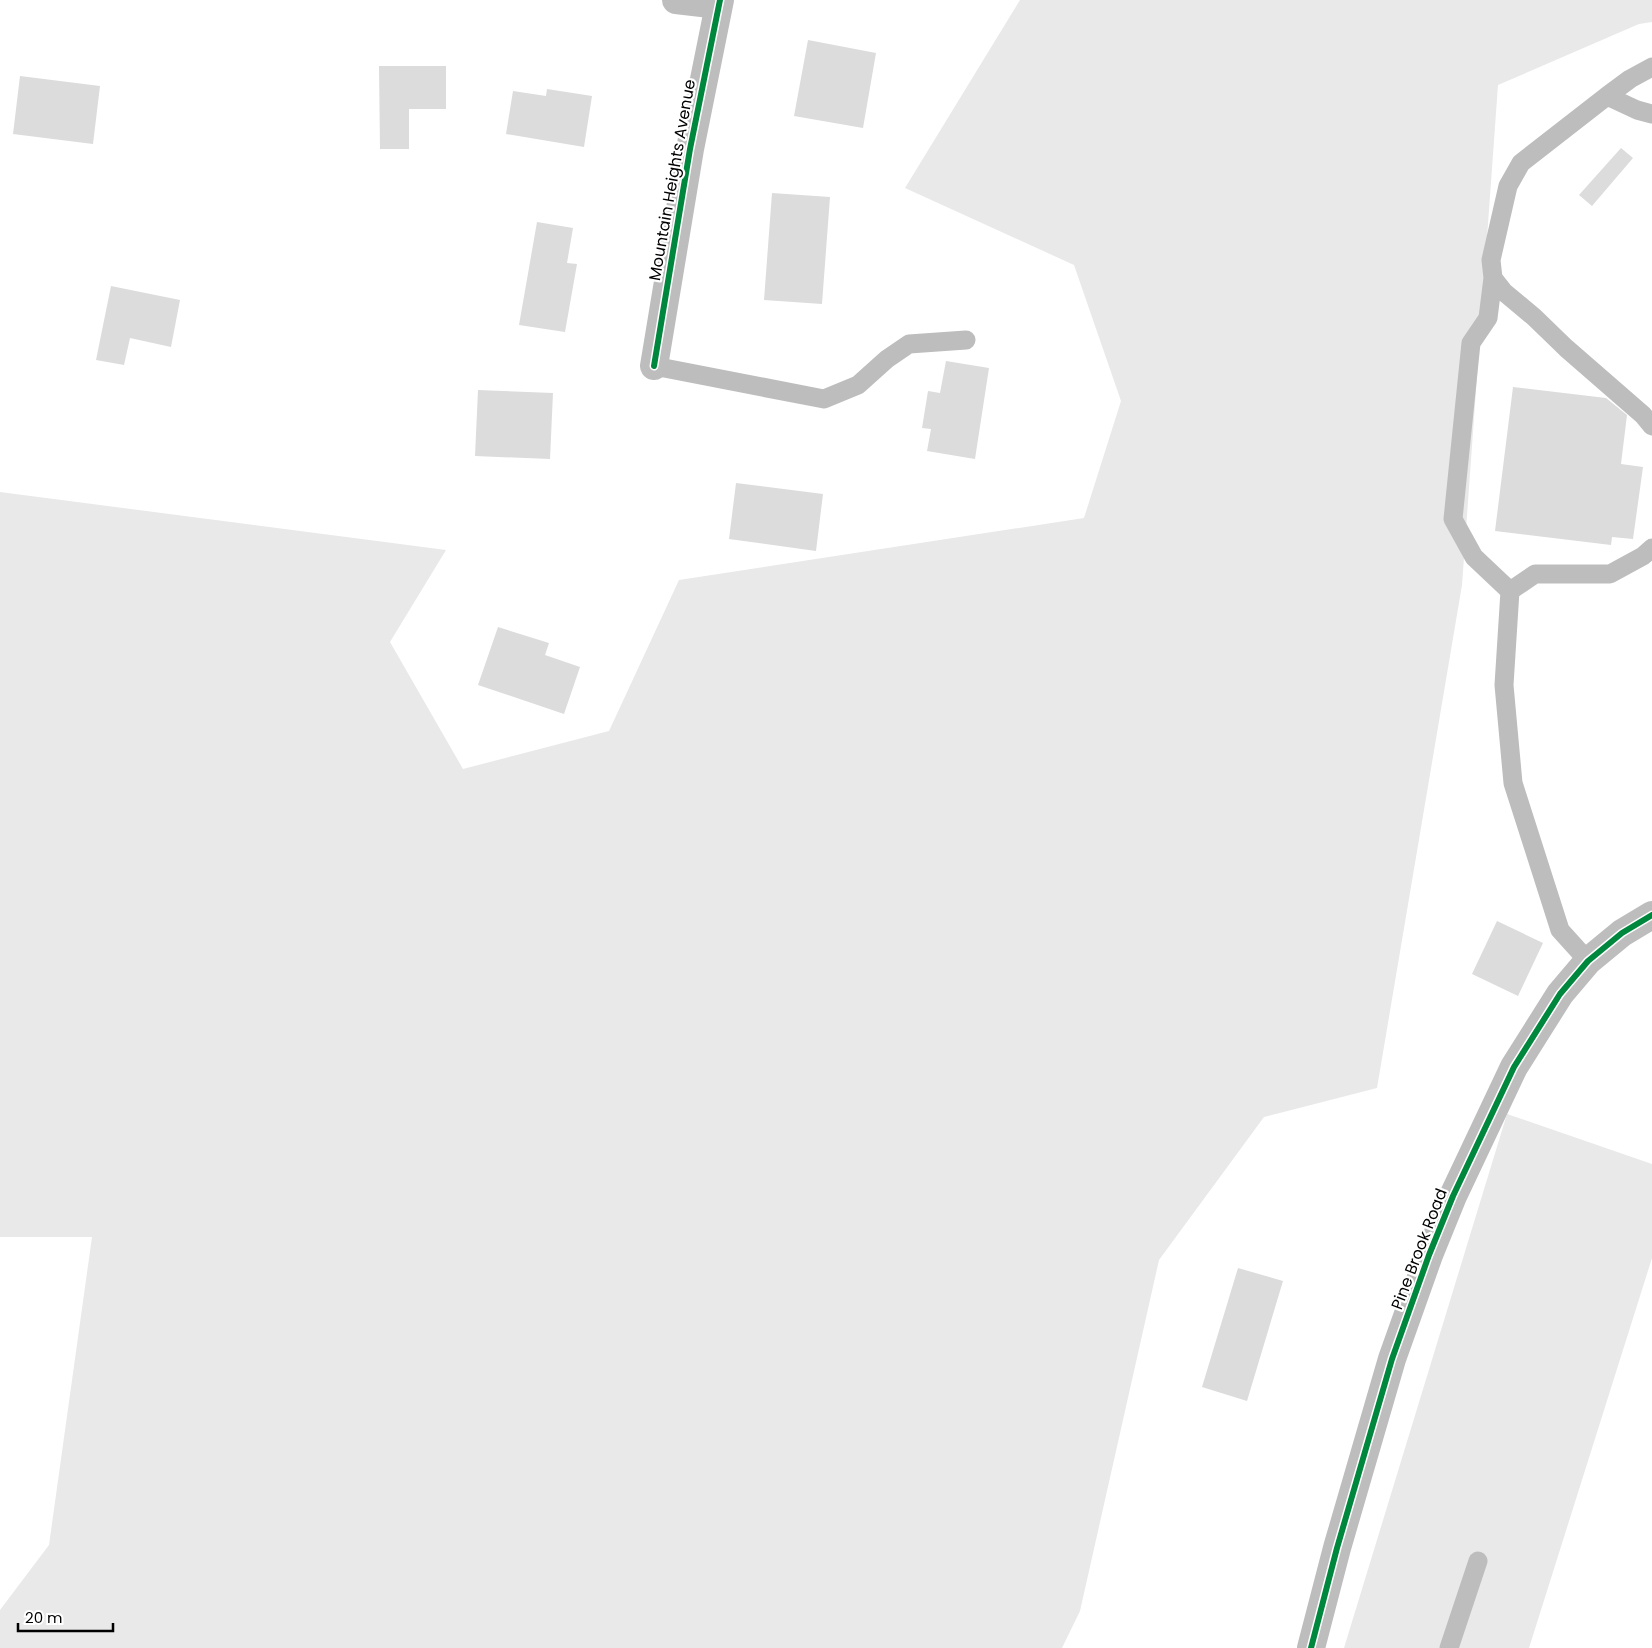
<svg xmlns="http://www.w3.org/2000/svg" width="1652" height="1648" viewBox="0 0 1652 1648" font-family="Poppins,sans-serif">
<rect width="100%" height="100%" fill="#fff"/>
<path fill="#e9e9e9" d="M1020,0H1652V22L1639,24L1498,85L1462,585L1377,1088L1264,1117L1159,1260L1080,1611L1062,1648H0V1610L49,1545L92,1237H0V492L446,550L390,642L463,769L609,731L679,580L1084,518L1121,401L1074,265L905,188Z
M1507,1114L1652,1164V1258L1529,1648H1344Z"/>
<path fill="#dcdcdc" d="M808,40L876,53L863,128L794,116Z
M379,66H446V109H409V149H380Z
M20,76L100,86L93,144L13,134Z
M547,89L592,96L584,147L506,134L513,91L546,96Z
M1621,148L1633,158L1592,206L1579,195Z
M772,193L830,197L822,304L764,300Z
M537,222L573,228L567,263L577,264L565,332L519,325Z
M111,286L180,300L171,347L130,338L124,365L96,360Z
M946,361L989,368L975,459L927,451L931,429L922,428L928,391L940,393Z
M1513,387L1606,398L1627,415L1621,464L1643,467L1633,539L1612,537L1611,545L1495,531Z
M478,390L553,393L550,459L475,456Z
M736,483L823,494L816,551L729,539Z
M498,627L549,643L545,655L580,667L564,714L478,685Z
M1497,921L1543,943L1518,996L1472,974Z
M1238,1268L1283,1281L1247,1401L1202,1387Z"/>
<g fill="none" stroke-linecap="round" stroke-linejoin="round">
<path stroke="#bdbdbd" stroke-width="19" d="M1652,67L1630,79L1607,96L1521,163L1508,186L1491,260L1493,278L1504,292L1534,317L1566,348L1643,415L1652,426
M1607,96L1637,110L1652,114
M1493,278L1488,318L1471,343L1453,519L1474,557L1510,591
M654,366L824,399L858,385L887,359L909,344L966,340
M1588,961L1560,930L1513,783L1504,685L1510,591L1535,574H1610L1643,556L1652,548
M1449,1648L1478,1561"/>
<path stroke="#bdbdbd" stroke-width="28" d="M676,0L719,5
M654,366L690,149L720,0
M1311,1648L1337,1548L1392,1359L1429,1255L1453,1196L1514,1067L1560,994L1588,961L1622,933L1652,915"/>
<g stroke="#fff" stroke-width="9">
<path id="cycleway" d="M654,366L690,149L720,0
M1311,1648L1337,1548L1392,1359L1429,1255L1453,1196L1514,1067L1560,994L1588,961L1622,933L1652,915"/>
</g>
<use href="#cycleway" stroke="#00873e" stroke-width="6"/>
</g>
<g text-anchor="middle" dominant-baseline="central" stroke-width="4.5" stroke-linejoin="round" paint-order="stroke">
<g font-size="16" fill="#000" stroke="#fff">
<text transform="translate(672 180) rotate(-80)">Mountain Heights Avenue</text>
<text transform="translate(1419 1249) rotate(-69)">Pine Brook Road</text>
</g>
</g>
<path d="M18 1623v8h95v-8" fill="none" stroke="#000000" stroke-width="2.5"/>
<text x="25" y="1623" font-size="15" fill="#000000" stroke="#ffffff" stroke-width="4" paint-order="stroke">20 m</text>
</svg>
